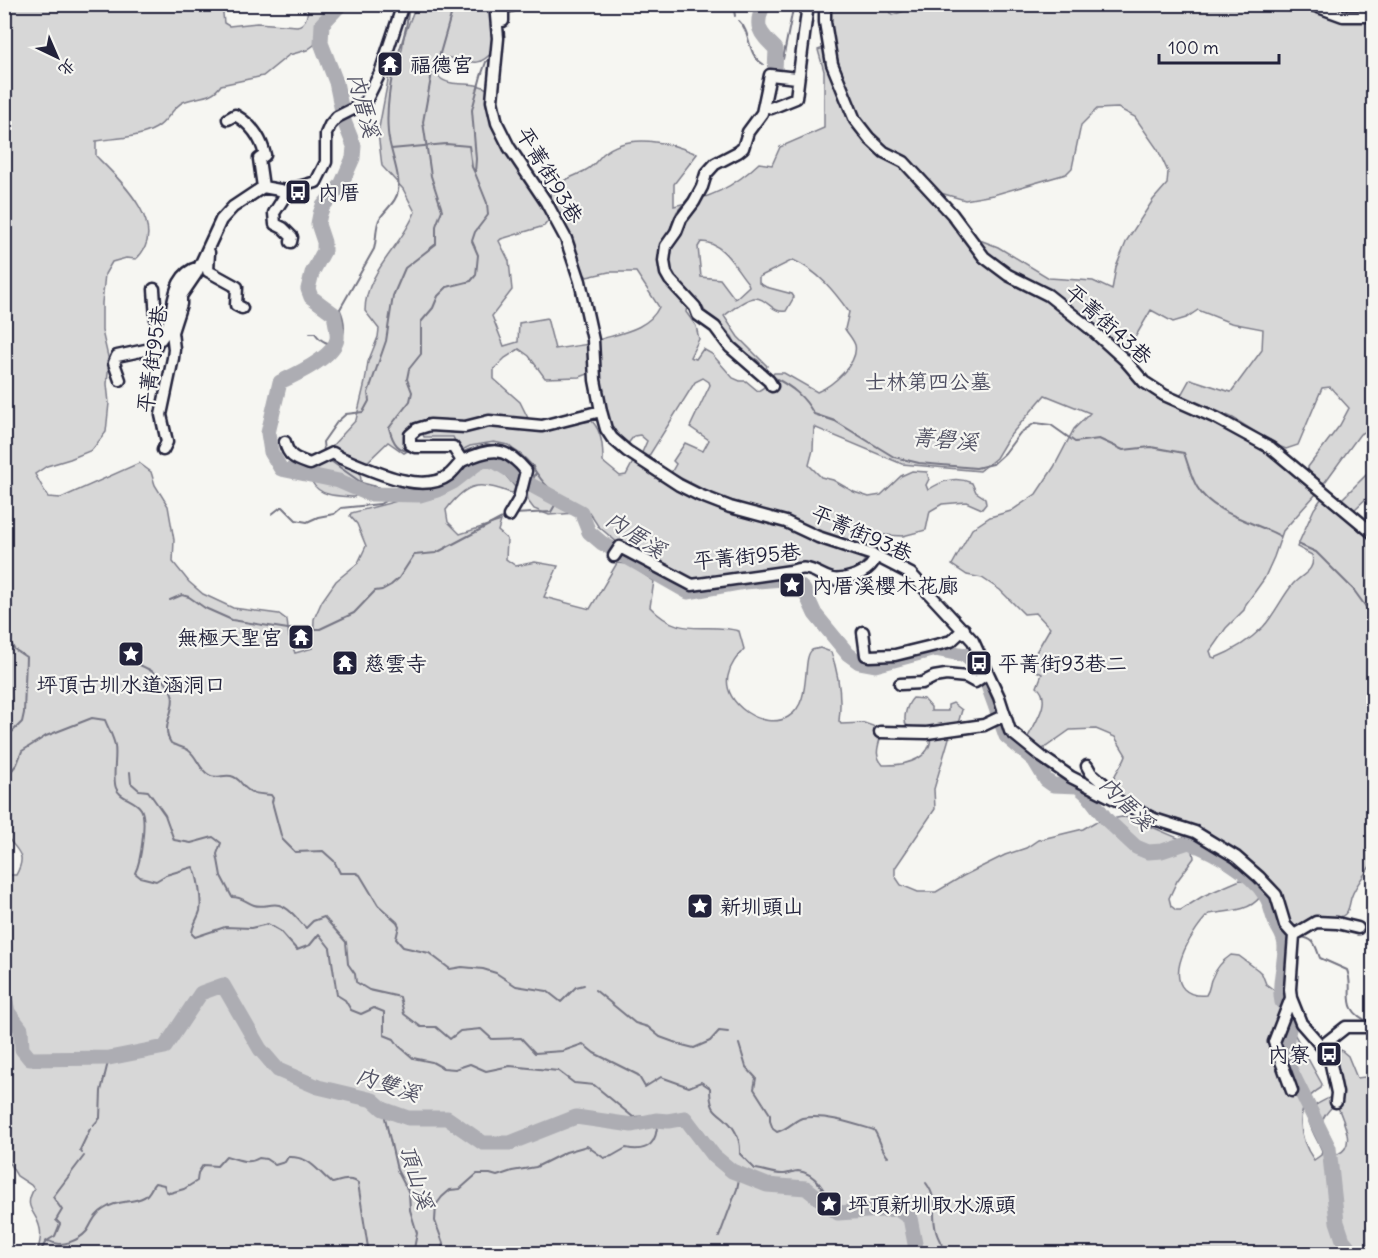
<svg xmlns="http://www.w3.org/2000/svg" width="1378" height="1258" viewBox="0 0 1378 1258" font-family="Delius,'LXGW WenKai TC',sans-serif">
<rect width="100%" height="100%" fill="#f6f6f2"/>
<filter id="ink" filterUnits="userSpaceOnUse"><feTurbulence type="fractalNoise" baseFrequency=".0167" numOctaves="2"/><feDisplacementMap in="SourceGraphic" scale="12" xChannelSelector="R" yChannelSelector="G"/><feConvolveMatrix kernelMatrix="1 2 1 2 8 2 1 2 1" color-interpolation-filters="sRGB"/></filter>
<g filter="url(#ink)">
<path fill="#d7d7d7" stroke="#7c7c89" stroke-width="1.5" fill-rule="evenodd" d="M926,4L1373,5V436L1367,431L1360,434L1325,482L1320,483L1309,473L1308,467L1340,425L1349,408L1330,387L1322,388L1298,445L1286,449L1276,445L1233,418L1181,395L1190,379L1231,392L1262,350L1263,329L1231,323L1198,310L1186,318L1173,322L1151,310L1120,363L1139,385L1151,394L1234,434L1272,455L1316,494L1283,531L1274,557L1264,579L1246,604L1244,610L1226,628L1210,651L1212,657L1215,658C1233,651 1250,640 1263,627C1275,614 1282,597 1293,584C1302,574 1316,571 1312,555L1297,547L1314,509L1321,499L1325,498L1373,540V862C1366,873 1355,885 1351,898C1349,906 1349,914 1340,917C1333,920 1325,916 1317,917C1308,919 1302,930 1292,929L1285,916L1246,863L1224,843L1196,829L1172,822L1120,797L1112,784C1113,774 1123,765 1126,755L1115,737L1096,729L1070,730L1043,749H1038L1027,739C1034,724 1053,700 1037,687L1042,674L1028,666L1050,628L1036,613L1024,614L1000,590L982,578L967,575L952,565L972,529L990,517L1011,511L1036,494L1054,467L1074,429L1090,413L1045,395L1008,438L996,458L980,471L902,464L814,427L813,450L809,465L821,477L833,480L854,492L869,497L881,495L901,476L912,471L927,472L929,479L926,485L928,490C943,480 956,476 972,483L976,492L985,498L986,504L982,509L966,502L942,504L930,511L926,530L903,536L884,535L880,538L874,550L710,493L671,473L676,464L673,461L685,443L703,451L709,440L690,427L710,385L709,382L703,378L695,382L647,459L641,455L647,441L640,435L634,436L626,446L611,428L598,379V340C620,333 648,330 659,307L636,272H609L587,277L582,272L571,239L550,197C553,181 573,178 586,170C594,166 597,160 603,154C629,132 669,142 697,154L674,184V206C709,198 733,188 759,163L772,165L780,147L824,128V71L818,50L826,47V53L833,79L852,122L905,168L972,237L998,247L1049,278L1093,281L1112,290L1116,267L1127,240L1153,200L1167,184L1168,172L1158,150L1135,117L1118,108L1097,109L1081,125L1072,168L1066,174L993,195L965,200L937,192L887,150L857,118L832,42L828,5H879L884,11L888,7L892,15ZM701,242C724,242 735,268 748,283L749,286L735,299L720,279L701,277L698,247ZM793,260C818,271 834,291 849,312L845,329C848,334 853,339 855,345C859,363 832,386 817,392L784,373H774L763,388L758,391L746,381H740L733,378L712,354L703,349L696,359L690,357L699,339L696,326L686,312L687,306L764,372L767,366L738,337L724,316C732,310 744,299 754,298C767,297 772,314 786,311L794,297L792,294L766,287L759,283V277Z
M5,5H222L224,23L229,26L257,23L297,26C307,24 308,13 307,5H337L319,25L317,39L314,45L307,50L289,55L263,76L221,85C212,99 197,96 183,102C173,107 167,122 156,128C139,138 115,138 96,141V156C120,180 171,227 136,259L126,258L112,262L105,274L102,303V331L109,361L107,384L109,403L106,432L92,450L70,459L47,466L35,474L48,497L61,498L139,463L151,472L155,485L168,506L174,540L173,562L189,582L203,594L233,608L279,614L287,620L289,637L295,653L313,648L314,619L322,601L336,581L358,563L366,546L357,524L350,516L351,513L401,500H419L445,489L477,468L489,463C501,468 507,477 515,487L514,492L511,493C479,481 467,482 446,510L448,522L460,534L501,521L498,531L507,539L506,559L516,566L535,562L558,566L544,597L590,609L617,563L628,564L654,581L650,607C681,640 704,621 739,631L744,649C737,657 730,665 728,676C722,704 764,731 788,717C813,703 801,658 812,650C814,649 817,649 820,648L831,652C839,675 842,696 839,721L841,724L864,723L873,726L880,739C877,750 875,756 883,765C908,766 936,758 930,729C921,726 914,729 906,725C903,717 907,704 913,698L924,699L931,707V711H948V705L953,703L962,710L959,720L949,738L934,789L935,809L895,868V876L901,885L918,892H936L963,876L1005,855L1026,848L1038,840L1083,829L1095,822L1122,817L1131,818L1185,841L1193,850L1194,858L1177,881L1169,898L1171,906L1176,910H1181L1203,896L1240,880C1249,880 1258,888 1260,897C1249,912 1227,911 1209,914C1194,928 1167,971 1184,989C1190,995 1198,996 1206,995C1210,989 1209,986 1211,980C1215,970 1222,961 1231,955L1239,956L1258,970L1262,974L1266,984L1275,991L1280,1008L1322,1084L1321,1088C1293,1104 1298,1138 1314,1160L1321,1155L1322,1151C1318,1140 1303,1120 1311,1109C1315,1104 1326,1100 1332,1096L1333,1106C1309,1130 1331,1127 1334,1152L1338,1154C1358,1145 1341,1118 1337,1104C1334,1089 1334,1072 1333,1057L1335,1052L1341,1050L1348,1056L1357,1078L1373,1076V1253L51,1254L47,1251L45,1253H37C39,1246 42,1237 40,1229C37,1211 22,1209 34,1189L31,1185L17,1176L5,1156V872L8,875H16C28,853 17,852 4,833Z
M416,5H493V51C475,73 465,56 444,58L438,71L439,77C453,90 476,78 491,92L490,104L548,214L549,220L544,226L501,239L499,241L509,261L512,290L492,316L504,346L518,342L519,323L547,318L555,349L589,344L588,374L580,377L545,378L529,356L519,349L505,358L494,369V379L520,402L530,422L570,424L592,421C602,432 603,447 603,462L620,476L626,475L633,462L643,465L680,488L787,526L866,557C862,569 842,577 830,573C822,570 815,565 808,563C800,561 792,565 785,568L689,580L639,551L618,543L598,526L589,512L549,515L534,509L528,501L527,491L536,474L533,466L508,445L494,442L470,446L460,451L453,437H424L419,424L413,423C403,433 402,439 411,449L404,453L388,442L359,470C362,481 363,490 354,497C339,496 320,497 312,482L314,474L333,445L356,420L365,382L368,362L378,337L379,329L365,311C365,272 402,246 415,212L403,189L382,166L378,133L389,75L402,50L404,36Z
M1373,468V492L1354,510L1342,499Z"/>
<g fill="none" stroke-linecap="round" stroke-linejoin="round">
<path stroke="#757583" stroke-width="2" d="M733,4L735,16
M739,21C752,33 746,54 763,64
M783,59L794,4
M768,66L780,68
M391,149L446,144L469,146L472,167L475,173
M739,156L747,152L748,149
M668,235L677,212L694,192
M670,254L671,272L700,303L705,312L716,320L732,337L737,347
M340,309L374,249C377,239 375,225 380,218C386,209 397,201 398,191C401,174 389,150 388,132C386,110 390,79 397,58C400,48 404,38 406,27C408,20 407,12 410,4
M310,333H315C320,341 330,346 339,344C346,334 345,321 340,310L334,314
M742,351L757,360L769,374
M775,378C792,387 804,396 814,414L835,421L894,457L919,463L976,468L993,464L1005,453L1020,433L1035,423L1051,425L1075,442L1099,439L1123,450L1151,447L1184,453C1188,464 1191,477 1197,487C1213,514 1255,522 1280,536
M414,451C398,452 393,443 389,428L410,401L412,392L407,379L409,369L421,354V322L433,308L438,296L447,287L471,281L476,275L478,255L472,241L475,232L488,215L487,203L475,173L476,159L472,110L481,76L486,62L490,59
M324,452L323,442L337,422L346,414L363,412L369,401L368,393L386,341L393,296L405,268L436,244V226L442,210L431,176L423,122L433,67L439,57L451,15L460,4
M461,453C489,440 514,441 533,468C539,476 543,484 552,490
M527,484L535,474
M272,514L281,507H283L296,520L307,522L318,517L334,514L341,508L380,504L387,500L388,490L362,483L328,459
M514,514L551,512L558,500L557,495
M1298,544L1316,552L1353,589L1374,618
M170,600L182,595L189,597L205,608L232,620L288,629H320L354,613L375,591L382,590L391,585L399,578L414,555L436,553L504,517
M130,653L132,661C139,665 147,668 153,672C195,700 155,718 171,743C176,746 183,747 188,750C197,756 199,769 209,775C218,780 222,774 231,776C241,778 241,786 248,790C255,795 263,794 271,795L273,798L272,802L282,839L295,852L323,851L334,861L340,873H356L360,875L378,905L397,922L399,926L396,939L403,947L429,953L450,969L462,967L483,969L496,973L516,986L547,991L561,1002L576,987L584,985
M4,740L22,722L24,713L26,657L14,649L8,637
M4,766L7,776L17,764L22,751L46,736L92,718L105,720C108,728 114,738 115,746C117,758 112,778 116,788C120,799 135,799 141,809C147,819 141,862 135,873L140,877L156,881L166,875L193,867C198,875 202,901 200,911C198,919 192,925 192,934L195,937L225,927L251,928L268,924L280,931L297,950L310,945L319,934L330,948L337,995L345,1000L351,1010L361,1014L374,1008L384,1012V1035L394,1039L399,1046L413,1058L432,1062L443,1068L455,1069L470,1064L486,1071L510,1066L558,1071L574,1083L594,1085L633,1117L648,1116L657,1120C658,1142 649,1153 626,1148L612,1156L604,1158L587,1146L566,1152L536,1167L512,1171L497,1176L490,1174H477L460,1189L450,1190L442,1197L436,1205L435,1221L443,1243L441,1254
M130,772L131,783L139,790L148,791L165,815L174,840L191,843L213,837L221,843L217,854L221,876L232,897C243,897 245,902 254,905C263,908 271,903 279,905C290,908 299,921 306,928L313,921L324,917L346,942L348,964L355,974L356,982L369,990L400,997L404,1014L421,1027H436L450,1039L460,1031L481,1029L492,1039L521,1038L535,1053L563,1051L583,1044L594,1053L638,1075L645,1087L661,1077L689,1087L701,1082L710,1088C710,1094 710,1101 713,1107C715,1111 719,1114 723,1117C735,1127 741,1138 740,1154L755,1169C765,1170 775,1175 784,1174C789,1174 793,1171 798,1171C816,1173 825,1191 831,1205
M1284,936L1288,937
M1301,937C1315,939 1315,945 1320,958L1347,970C1356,992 1337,1008 1371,1023
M595,990L635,1023L648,1027L660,1037L682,1045L694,1048L710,1041L719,1031L728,1032
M739,1044L746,1067L756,1078L754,1089L770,1114V1121L773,1129L777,1132C788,1129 795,1120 802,1118C826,1114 851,1123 874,1130C880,1139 881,1149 888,1157
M383,1109L397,1170L409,1193L410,1210L417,1233L413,1254
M93,1126L100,1118L101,1091L109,1058
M82,1153L80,1150L90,1129
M926,1183C938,1199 932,1210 935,1226C936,1236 942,1245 948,1254
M719,1237L737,1189L740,1174
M45,1242L55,1236L60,1224L56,1220L62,1210L53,1197L84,1156
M39,1254L45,1243L49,1241C61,1248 78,1241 87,1231C92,1223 95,1214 104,1209C119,1199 131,1204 144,1197C150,1194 151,1187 155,1183L164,1185L166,1191L170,1193L184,1189L197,1181L198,1173L203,1165L217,1166L226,1156C238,1159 248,1165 259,1158L266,1159L275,1165L285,1162L288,1157C310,1156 317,1171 332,1183C341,1181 351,1177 358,1183L369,1254"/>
<path stroke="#adadb3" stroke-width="15" d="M341,4L322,24L321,43L336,82L344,121L354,146L353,158L341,185L323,206L320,214L318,224L324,242V251L312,273L308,289L311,297L334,314C335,322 338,331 337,339C334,357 295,375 280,382L268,433L271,452L281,469L339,481L369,494L420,495L437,490L453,482L475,465L486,459L496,462L511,471L516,477L581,512L589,532L602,543L688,592L744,582L783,579L794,581L804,590L815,614L848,654L859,662L875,665L935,649L965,655L977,666L987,683L1006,736L1034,760L1046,780L1053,785L1078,786L1088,795L1107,820L1136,847L1148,852L1162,851L1189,842C1214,852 1250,871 1265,895C1271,903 1271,912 1275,921C1279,931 1285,935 1285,947C1285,965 1278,984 1282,1002
M764,4C753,27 760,33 776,49L775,71
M4,992L8,1012L21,1029L22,1049L30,1059L109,1058L165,1047L201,993L223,985L260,1049L278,1070L318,1087L373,1100L383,1109L408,1118H447L483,1143H510L576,1117L632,1125L656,1120L668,1121L685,1118L714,1156L732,1171L767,1185L806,1188L838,1213L897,1209L910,1218L917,1254
M1289,1013L1291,1020L1285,1047L1287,1063L1329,1148L1337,1222L1343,1240L1354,1254"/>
<g stroke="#22223b" stroke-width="15">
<path id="minor" d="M495,4L498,38L492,101L497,123L509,147L546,202L566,239L580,281L593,340L595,380L601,411L606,429L612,438L627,451L679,485L699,495L730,507L786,522L818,537L876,556L911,574L973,641L999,697L1010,731L1042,757L1071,777L1154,819L1195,832L1236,857L1259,877L1276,895L1285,925L1294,935L1290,989L1291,998L1301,1023L1329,1055L1337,1093L1336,1102
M825,4V22L832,64L855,120L869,138L884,152L904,162L952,214L984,257L1008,275L1048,295L1092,330L1125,360L1144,382L1164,395L1216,418L1271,448L1374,534
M1310,4L1343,16H1374
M503,21V8L516,4
M771,108L796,98L808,4
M228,119L235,115C251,124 261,138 265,155L259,159L263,187
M285,191L283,199L274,213L275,224L283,228L292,237L291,242
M209,252L208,271L237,287L236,305L242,308
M154,289L157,334L161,339C178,317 166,276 199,267
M120,380L114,363L117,356L155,348L159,338
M772,386L769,381L730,347L715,327L698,315L695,307L670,280L666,273L664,261L666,246L676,232L681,219L694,202L702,187L706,174L715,164L738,152L743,148L748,132L762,113L770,75L797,78
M285,442C288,457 296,459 310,464L333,453L341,458C370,469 421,496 449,475C454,471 458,465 462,461
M163,450L167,442L161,415L173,358L174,349L172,332L181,304V296L196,274L221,220L233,207L263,187L285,191L316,182L326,162V134L330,125L337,117L365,103L380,73L403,4
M509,516L519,499L526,471C505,445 490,448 462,461L453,447H415L410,444V435L417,429L430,425L465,427L489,421L542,426L601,411
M614,556L620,547L692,585L791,571C811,564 815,574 832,579C842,581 861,575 868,568C872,565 874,561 876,556
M863,632L866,655L869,656L895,655L940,644L951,641L964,629
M900,684L922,683L934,677L946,675L966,677L975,682L988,673
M880,732L927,733L984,725L1005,715
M1087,766L1091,773L1111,790L1104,792
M1294,935L1316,922L1337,923L1358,928
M1291,998L1274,1042L1292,1091
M1322,1046L1346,1027H1374"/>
</g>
<use href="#minor" stroke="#f6f6f2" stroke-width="10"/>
</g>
</g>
<defs>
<g id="temple-square" transform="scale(1.35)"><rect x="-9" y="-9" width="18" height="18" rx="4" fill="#22223b" stroke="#f6f6f2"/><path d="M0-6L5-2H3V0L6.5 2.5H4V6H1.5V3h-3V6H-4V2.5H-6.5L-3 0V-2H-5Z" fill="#fff"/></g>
<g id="bus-square" transform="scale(1.35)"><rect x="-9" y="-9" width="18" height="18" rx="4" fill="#22223b" stroke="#f6f6f2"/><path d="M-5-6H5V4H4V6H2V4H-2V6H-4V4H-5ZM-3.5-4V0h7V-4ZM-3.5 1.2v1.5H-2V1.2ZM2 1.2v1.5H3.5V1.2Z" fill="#fff"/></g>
<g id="sight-square" transform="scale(1.35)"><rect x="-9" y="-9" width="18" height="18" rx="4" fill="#22223b" stroke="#f6f6f2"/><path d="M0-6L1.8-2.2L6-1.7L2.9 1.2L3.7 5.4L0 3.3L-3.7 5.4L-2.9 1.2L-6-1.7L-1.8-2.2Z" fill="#fff"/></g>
</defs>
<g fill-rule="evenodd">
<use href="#temple-square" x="390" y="64"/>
<use href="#bus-square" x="298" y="192"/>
<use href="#sight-square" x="792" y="585"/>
<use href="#temple-square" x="301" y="637"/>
<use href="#sight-square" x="131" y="654"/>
<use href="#temple-square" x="345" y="663"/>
<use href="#bus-square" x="979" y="663"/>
<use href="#sight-square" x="700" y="906"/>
<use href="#bus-square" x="1329" y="1054"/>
<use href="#sight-square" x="829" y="1204"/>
</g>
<g text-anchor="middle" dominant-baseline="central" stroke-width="4.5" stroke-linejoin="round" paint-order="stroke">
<g font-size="21" fill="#22223b" stroke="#f6f6f2" text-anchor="start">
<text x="410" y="64">福德宮</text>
<text x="318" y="192">內厝</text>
<text x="812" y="585">內厝溪櫻木花廊</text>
<text x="282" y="637" text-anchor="end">無極天聖宮</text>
<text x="364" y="663">慈雲寺</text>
<text x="998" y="663">平菁街93巷二</text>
<text x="131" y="684" text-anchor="middle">坪頂古圳水道涵洞口</text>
<text x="720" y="906">新圳頭山</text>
<text x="1310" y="1054" text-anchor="end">內寮</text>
<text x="848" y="1204">坪頂新圳取水源頭</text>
</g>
<g font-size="21" fill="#22223b" stroke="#f6f6f2">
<text transform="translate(550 175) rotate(59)">平菁街93巷</text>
<text transform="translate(1109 324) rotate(42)">平菁街43巷</text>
<text transform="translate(152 359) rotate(-82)">平菁街95巷</text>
<text transform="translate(862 533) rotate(24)">平菁街93巷</text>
<text transform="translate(747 556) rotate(-5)">平菁街95巷</text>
</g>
<g font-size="21" fill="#4f4f62" stroke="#f6f6f2">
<text x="928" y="381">士林第四公墓</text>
</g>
<g font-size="22" font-style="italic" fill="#535365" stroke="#f6f6f2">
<text transform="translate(364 105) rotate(75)">內厝溪</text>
<text transform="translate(945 439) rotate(5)">菁礐溪</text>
<text transform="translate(636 534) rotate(33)">內厝溪</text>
<text transform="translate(1127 803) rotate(45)">內厝溪</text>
<text transform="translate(388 1084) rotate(18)">內雙溪</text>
<text transform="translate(417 1177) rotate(73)">頂山溪</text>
</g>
</g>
<rect width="1378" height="1258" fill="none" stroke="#f6f6f2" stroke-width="24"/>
<rect x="12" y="12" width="1354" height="1234" fill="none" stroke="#22223b" stroke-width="2" filter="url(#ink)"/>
<g transform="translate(57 57) rotate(136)" stroke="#f6f6f2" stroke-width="4.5" paint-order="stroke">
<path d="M0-4.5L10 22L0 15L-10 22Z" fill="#22223b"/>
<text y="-9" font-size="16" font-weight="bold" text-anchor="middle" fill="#22223b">北</text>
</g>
<path d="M1159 54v9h120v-9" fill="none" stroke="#22223b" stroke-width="3"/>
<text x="1168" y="54" font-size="18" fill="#22223b" stroke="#f6f6f2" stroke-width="4.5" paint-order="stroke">100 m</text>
</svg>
